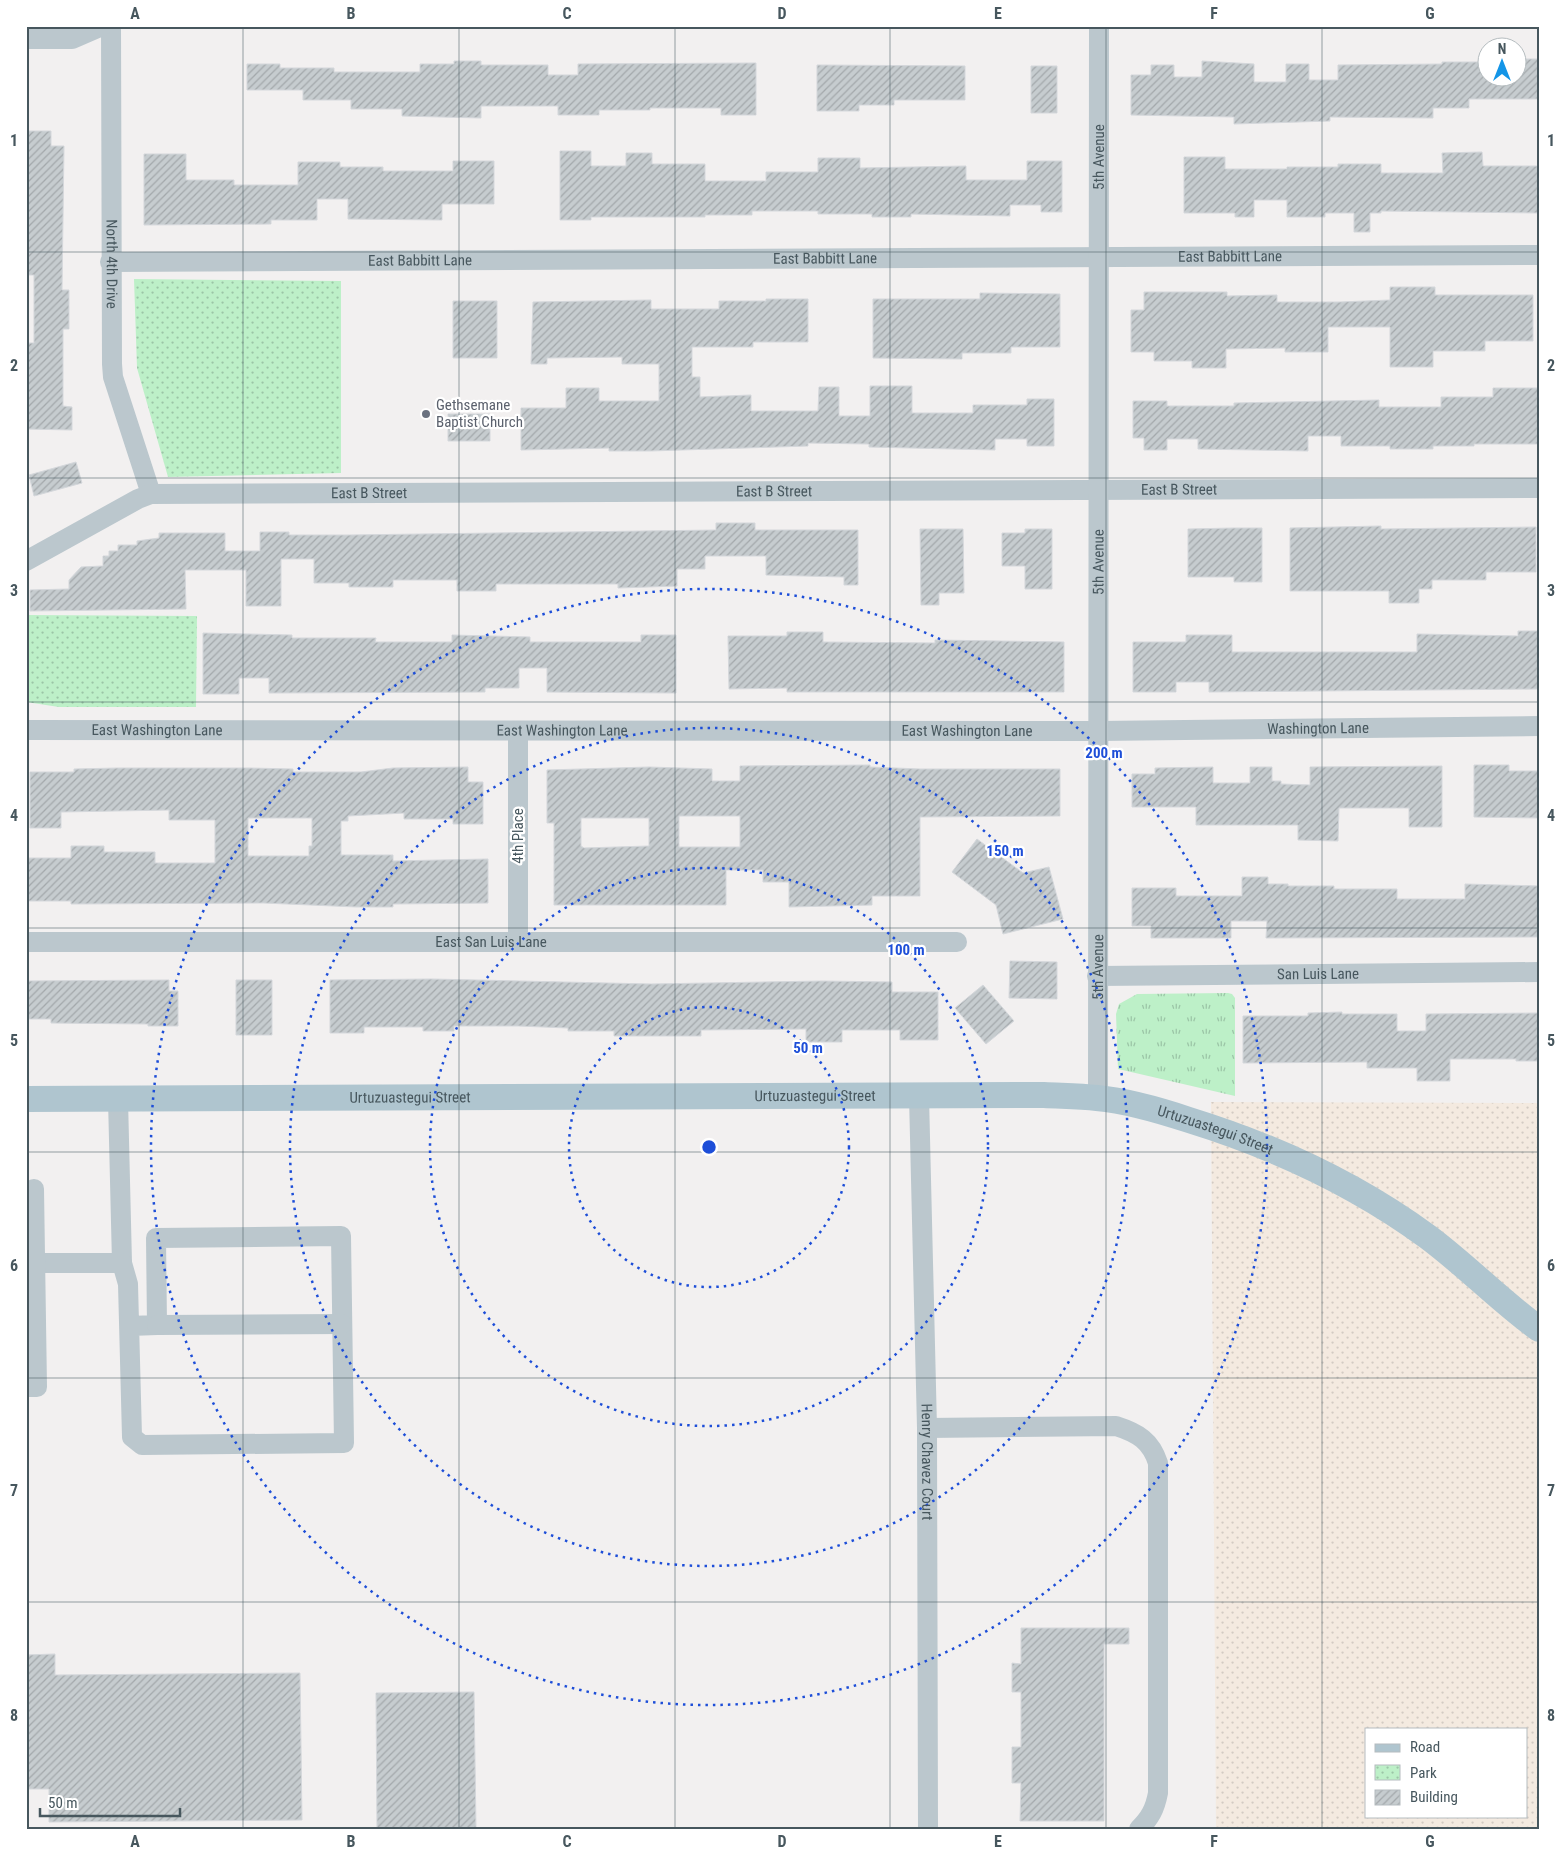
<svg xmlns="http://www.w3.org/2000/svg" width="1565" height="1855" viewBox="0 0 1565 1855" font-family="'Roboto Condensed',sans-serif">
<defs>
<pattern id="grass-tufts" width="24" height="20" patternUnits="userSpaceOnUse" patternTransform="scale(1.25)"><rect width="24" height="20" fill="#bdf0c8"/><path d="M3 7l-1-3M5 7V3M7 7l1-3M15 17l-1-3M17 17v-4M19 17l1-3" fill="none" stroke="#9bc5a6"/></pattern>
<pattern id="sand-dots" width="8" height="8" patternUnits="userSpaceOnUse" patternTransform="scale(1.25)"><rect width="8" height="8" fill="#f4eae0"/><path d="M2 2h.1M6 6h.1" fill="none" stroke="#d3cbc3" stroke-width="1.8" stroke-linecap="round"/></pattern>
<pattern id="park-dots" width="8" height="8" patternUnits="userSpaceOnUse" patternTransform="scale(1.25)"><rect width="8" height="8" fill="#bdf0c8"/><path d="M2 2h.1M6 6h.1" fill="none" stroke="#9bc5a6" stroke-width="1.8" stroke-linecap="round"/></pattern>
<pattern id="building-hatch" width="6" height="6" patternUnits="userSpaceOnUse" patternTransform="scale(1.25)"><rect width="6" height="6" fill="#c6cccf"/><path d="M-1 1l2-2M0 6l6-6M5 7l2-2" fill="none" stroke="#a3a8ab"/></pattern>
</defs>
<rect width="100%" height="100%" fill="#f2f0f0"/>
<path fill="url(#grass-tufts)" d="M1228,993L1232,994L1235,998V1096L1118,1069L1116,1014L1119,1004L1137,994Z"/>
<path fill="url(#sand-dots)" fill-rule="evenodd" d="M1211,1102L1539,1103V1829H1216ZM1366,1729H1526V1816H1366Z"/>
<path fill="url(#park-dots)" d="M134,279L341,281V473L168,477L137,368Z
M26,615L197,616L196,707H59L26,702Z"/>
<path fill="url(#building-hatch)" stroke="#d4d7db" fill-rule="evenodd" d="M1518,59H1538V99H1469V108H1433V118L1330,117V121L1234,124V117L1131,115V75H1151V65H1174V77H1202V61L1254,64V82H1286V64H1309V80H1338V65L1442,64V62H1484V78H1518Z
M454,61H481V65H548V75H578V64L756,63V115H721V108H650V110H599V115H558V106H481V118L402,116V109H351V100H303V90H247V64H280V68H334V72H420V64H454Z
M817,65L965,66V100H894V105H859V111H817Z
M1031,66H1057V113H1031Z
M26,131H51V146H64L62,290H69V329H63V406L72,407V430L26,429V343H34V275H28Z
M560,151H591V166H626V153H652V164H705V181H766V172H818V158H860V168L966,166V180H1027V161H1062V212H1041V205H1010V216L911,214V217H872V214H818V211H752V215H705V217H591V220H560Z
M1482,152L1483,166H1538V213L1381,211V213H1370V232H1354V213H1325V217H1287V200H1254V217H1235V213H1184V157H1225V169H1287V167H1338V164H1381V173H1443L1442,153Z
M144,154H186V180H234V185H298V162H340V167H383V171H453V161H494V204H442V220L348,219V199H317V220H271V224L144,225Z
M1390,287H1435V295H1533V341H1485V351H1433V367H1390V327H1328V352H1285V348L1226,349V368H1192V361H1154V352H1131V310H1144V292H1227V296L1277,295V302H1340L1390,300Z
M980,293L1060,294V347H1011V353H962V359L873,358V299H980Z
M766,299H808V342H753V347H692V377H700V397L751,395V411H818L819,387H839V416H870V386H912V413H973V405H1027V399H1054V446H1027V439H995V450L869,447V444L808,443V446L650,451H609V448L521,450V408H566V388H599V401H659V364H622V357L547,358V364H531L533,302L651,300V309H719V301H766Z
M453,301H497V358H453Z
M1493,388H1538V444H1474V446H1433V449H1390V446H1341V436H1308V451L1198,449V439H1167V450H1144V438H1133V401H1167V406H1234V403L1379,400V407H1441V397H1493Z
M448,414H490V441H448Z
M76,462L82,483L34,496L29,475Z
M716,523H755V530H858V585H844V577L766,575V556H705V569H677V586L618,588V584H496V591H457V580H393V587H349V583H314V559H281V606H246V570H185L186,609L30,611V590L69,589V580L81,567L103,566V556H109V551H118V545H137V541L159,538V533H225V551H260V532H289V535H349L716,530Z
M1381,526V529L1536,527V572H1486V580H1432V589H1419V603H1389V591H1290V528Z
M1234,528H1262V582H1234V577H1188V529Z
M920,529H963L964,593H939V605H921Z
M1025,529H1052V589H1025V566H1002V533H1025Z
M1518,631H1539L1538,689L1209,692V682H1176V692H1133V642H1186V635H1232V652H1417V634L1518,636Z
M787,632H823V642L935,643V640L1064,642V692H787V688L729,689L728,636H787Z
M203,633L292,635V638H376L375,642H452V635L530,637V642H641V635H676V693L547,692V668H519V688H485V692L269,693V678H239V694H203Z
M870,765V767L920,769H1060V816L920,817V896H872V905L789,907V882H763V870H726V905H554V823H547V770L649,767L712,769V781H740V766ZM679,816H740V847H679ZM581,818H649V846L584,848L581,846Z
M1474,765H1509V771H1539V818L1474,817Z
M1442,766V827H1409V808H1339L1338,841L1298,840V825H1196V807H1132V774H1155V768L1213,767V783H1250V767H1272V781H1281V784L1310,785V767Z
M468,767V782H483V824H453V819H404V813L348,816V821H341V855H393V861L488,859V903L393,904V907H357L264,903L71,904V901H26V858H71V846H104V852H155V863H215V820H169V810L61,812V828H30V772H74V769L118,768H250L293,769V772H361L393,768ZM248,818H312V846H309V856H248Z
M977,839L1023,873L1049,867L1063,919L1003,934L996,905L952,872Z
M1242,877H1268V884H1288V886H1334V889H1397V899H1465V884L1539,886V937L1266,938L1267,921H1231V938H1151V926H1132V888H1176V896H1242Z
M1010,961L1057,962V999L1009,998Z
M432,979L651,984L821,981L892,982V992H938V1040H900V1030H842V1042H806V1029L701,1030V1036H614V1031H568V1028L519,1026H454V1031H423V1027H364V1033H330V980Z
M169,980V991H178V1026H148V1024L51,1023V1019H26V981Z
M236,980H272V1035H236Z
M983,985L1014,1021L986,1044L955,1008Z
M1342,1012V1014H1397V1031H1426V1014L1539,1013V1061H1516V1059H1450V1081H1417V1068H1367V1062L1243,1063V1016H1308V1013Z
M1021,1628H1129V1644H1104V1821H1020L1021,1783H1012V1747H1021V1692H1012V1663L1021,1664Z
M55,1654V1675L300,1673L302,1820L49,1822V1789H26V1655Z
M474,1692L476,1829H377L376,1693Z"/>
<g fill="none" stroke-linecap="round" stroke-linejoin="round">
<g stroke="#bbc7cd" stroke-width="20">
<path id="s1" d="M111,26L112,364L113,377L151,494"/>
<path d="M26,39H72L102,26"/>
<path id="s2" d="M110,262L1539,255"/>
<path id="s3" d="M26,561L138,499L151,494L1539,488"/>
<path id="s4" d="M26,730L1098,731L1539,726"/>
<path d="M518,731V941"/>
<path id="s5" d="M26,942H957"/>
<path id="s6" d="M1097,976L1539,972"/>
<path id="s7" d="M919,1096L927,1428L928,1829"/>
<path id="s8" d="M1098,1098L1099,26"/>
<path d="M118,1099L122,1263"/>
<path d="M35,1263H122L128,1284L132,1437L142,1445L344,1443L341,1236L156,1238L157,1325L130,1326"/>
<path d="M157,1325L342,1324"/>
<path d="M26,1387H37L34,1189"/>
<path d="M927,1428L1116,1426C1138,1433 1151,1441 1158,1463V1793C1155,1809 1150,1818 1139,1829"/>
</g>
<path stroke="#afc5cf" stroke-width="26" id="s9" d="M26,1099L1044,1095C1062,1096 1079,1096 1097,1098C1128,1101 1159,1110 1189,1120C1273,1146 1357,1185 1428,1237C1467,1266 1500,1301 1539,1329"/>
</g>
<path fill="none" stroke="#47575e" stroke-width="1" stroke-opacity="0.55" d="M243,26V1829M459,26V1829M675,26V1829M890,26V1829M1106,26V1829M1322,26V1829M26,252H1539M26,478H1539M26,702H1539M26,928H1539M26,1152H1539M26,1378H1539M26,1602H1539"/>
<g fill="none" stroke="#1d4ed8" stroke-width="2.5" stroke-dasharray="2.5 5">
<circle cx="709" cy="1147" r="140"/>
<circle cx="709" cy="1147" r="279"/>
<circle cx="709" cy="1147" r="419"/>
<circle cx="709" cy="1147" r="558"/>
</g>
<circle fill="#6b7280" stroke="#fff" stroke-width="2" cx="426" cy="414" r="5"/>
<g text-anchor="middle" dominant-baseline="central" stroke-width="4.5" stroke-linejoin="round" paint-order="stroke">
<g font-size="15" fill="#47575e" stroke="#fff">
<text stroke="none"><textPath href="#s8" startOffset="941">5th Avenue</textPath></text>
<text stroke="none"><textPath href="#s2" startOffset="1120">East Babbitt Lane</textPath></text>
<text stroke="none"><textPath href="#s2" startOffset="715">East Babbitt Lane</textPath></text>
<text stroke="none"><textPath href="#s2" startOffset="310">East Babbitt Lane</textPath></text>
<text stroke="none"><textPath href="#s1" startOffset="238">North 4th Drive</textPath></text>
<text stroke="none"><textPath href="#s3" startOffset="1170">East B Street</textPath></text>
<text stroke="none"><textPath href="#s3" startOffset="765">East B Street</textPath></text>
<text stroke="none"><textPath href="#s3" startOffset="360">East B Street</textPath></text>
<text stroke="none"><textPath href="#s8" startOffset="536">5th Avenue</textPath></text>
<text stroke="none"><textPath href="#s4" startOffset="1292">Washington Lane</textPath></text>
<text stroke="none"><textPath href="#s4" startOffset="131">East Washington Lane</textPath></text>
<text stroke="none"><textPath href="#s4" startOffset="536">East Washington Lane</textPath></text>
<text stroke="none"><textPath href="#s4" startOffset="941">East Washington Lane</textPath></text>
<text transform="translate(518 836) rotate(-90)">4th Place</text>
<text stroke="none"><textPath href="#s5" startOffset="465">East San Luis Lane</textPath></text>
<text stroke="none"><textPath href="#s8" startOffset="131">5th Avenue</textPath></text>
<text stroke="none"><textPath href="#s6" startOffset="221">San Luis Lane</textPath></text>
<text stroke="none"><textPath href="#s9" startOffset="789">Urtuzuastegui Street</textPath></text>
<text stroke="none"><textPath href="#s9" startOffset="384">Urtuzuastegui Street</textPath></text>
<text stroke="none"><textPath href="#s9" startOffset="1194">Urtuzuastegui Street</textPath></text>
<text stroke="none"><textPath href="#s7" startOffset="366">Henry Chavez Court</textPath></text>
</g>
<g font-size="15" fill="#5b616d" stroke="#fff" text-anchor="start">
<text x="436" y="405">Gethsemane<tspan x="436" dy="17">Baptist Church</tspan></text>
</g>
</g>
<circle cx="709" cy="1147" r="8" fill="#1d4ed8" stroke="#fff" stroke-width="2.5"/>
<g font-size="15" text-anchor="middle" font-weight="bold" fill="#1d4ed8" stroke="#fff" stroke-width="4.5" stroke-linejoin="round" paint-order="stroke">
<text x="1104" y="758">200 m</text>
<text x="1005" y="856">150 m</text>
<text x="906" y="955">100 m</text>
<text x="808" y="1053">50 m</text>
</g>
<rect width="1565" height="1855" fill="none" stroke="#ffffff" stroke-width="55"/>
<rect x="1365" y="1728" width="162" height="90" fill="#ffffff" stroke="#b5bcbf"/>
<rect x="1375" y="1744" width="25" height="8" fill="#afc5cf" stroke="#b5bcbf"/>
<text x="1410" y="1752" font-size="15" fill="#47575e">Road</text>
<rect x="1375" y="1765" width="25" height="15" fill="url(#park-dots)" stroke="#b5bcbf"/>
<text x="1410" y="1778" font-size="15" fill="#47575e">Park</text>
<rect x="1375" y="1790" width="25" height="15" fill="url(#building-hatch)" stroke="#b5bcbf"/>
<text x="1410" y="1802" font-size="15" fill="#47575e">Building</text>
<g transform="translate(1502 62)"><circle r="24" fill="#ffffff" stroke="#b5bcbf"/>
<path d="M0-4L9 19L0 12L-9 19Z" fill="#1495e7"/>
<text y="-8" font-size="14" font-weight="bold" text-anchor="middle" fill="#47575e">N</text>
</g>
<path d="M40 1808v8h140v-8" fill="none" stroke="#47575e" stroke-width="2.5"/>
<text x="48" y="1808" font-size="15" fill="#47575e" stroke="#ffffff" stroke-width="4" paint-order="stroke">50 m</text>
<rect x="28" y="28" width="1510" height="1800" fill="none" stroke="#47575e" stroke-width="2"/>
<g font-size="16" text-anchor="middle" font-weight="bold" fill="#47575e">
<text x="135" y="19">A</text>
<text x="351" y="19">B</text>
<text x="567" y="19">C</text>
<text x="782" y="19">D</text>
<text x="998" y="19">E</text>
<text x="1214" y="19">F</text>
<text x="1430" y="19">G</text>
<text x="14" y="146">1</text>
<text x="1551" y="146">1</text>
<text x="14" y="371">2</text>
<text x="1551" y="371">2</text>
<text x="14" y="596">3</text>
<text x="1551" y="596">3</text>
<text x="14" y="821">4</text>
<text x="1551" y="821">4</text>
<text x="14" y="1046">5</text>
<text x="1551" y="1046">5</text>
<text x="14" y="1271">6</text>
<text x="1551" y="1271">6</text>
<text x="14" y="1496">7</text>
<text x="1551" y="1496">7</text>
<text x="14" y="1721">8</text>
<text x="1551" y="1721">8</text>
<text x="135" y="1847">A</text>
<text x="351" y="1847">B</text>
<text x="567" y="1847">C</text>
<text x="782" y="1847">D</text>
<text x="998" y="1847">E</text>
<text x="1214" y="1847">F</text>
<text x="1430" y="1847">G</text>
</g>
</svg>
